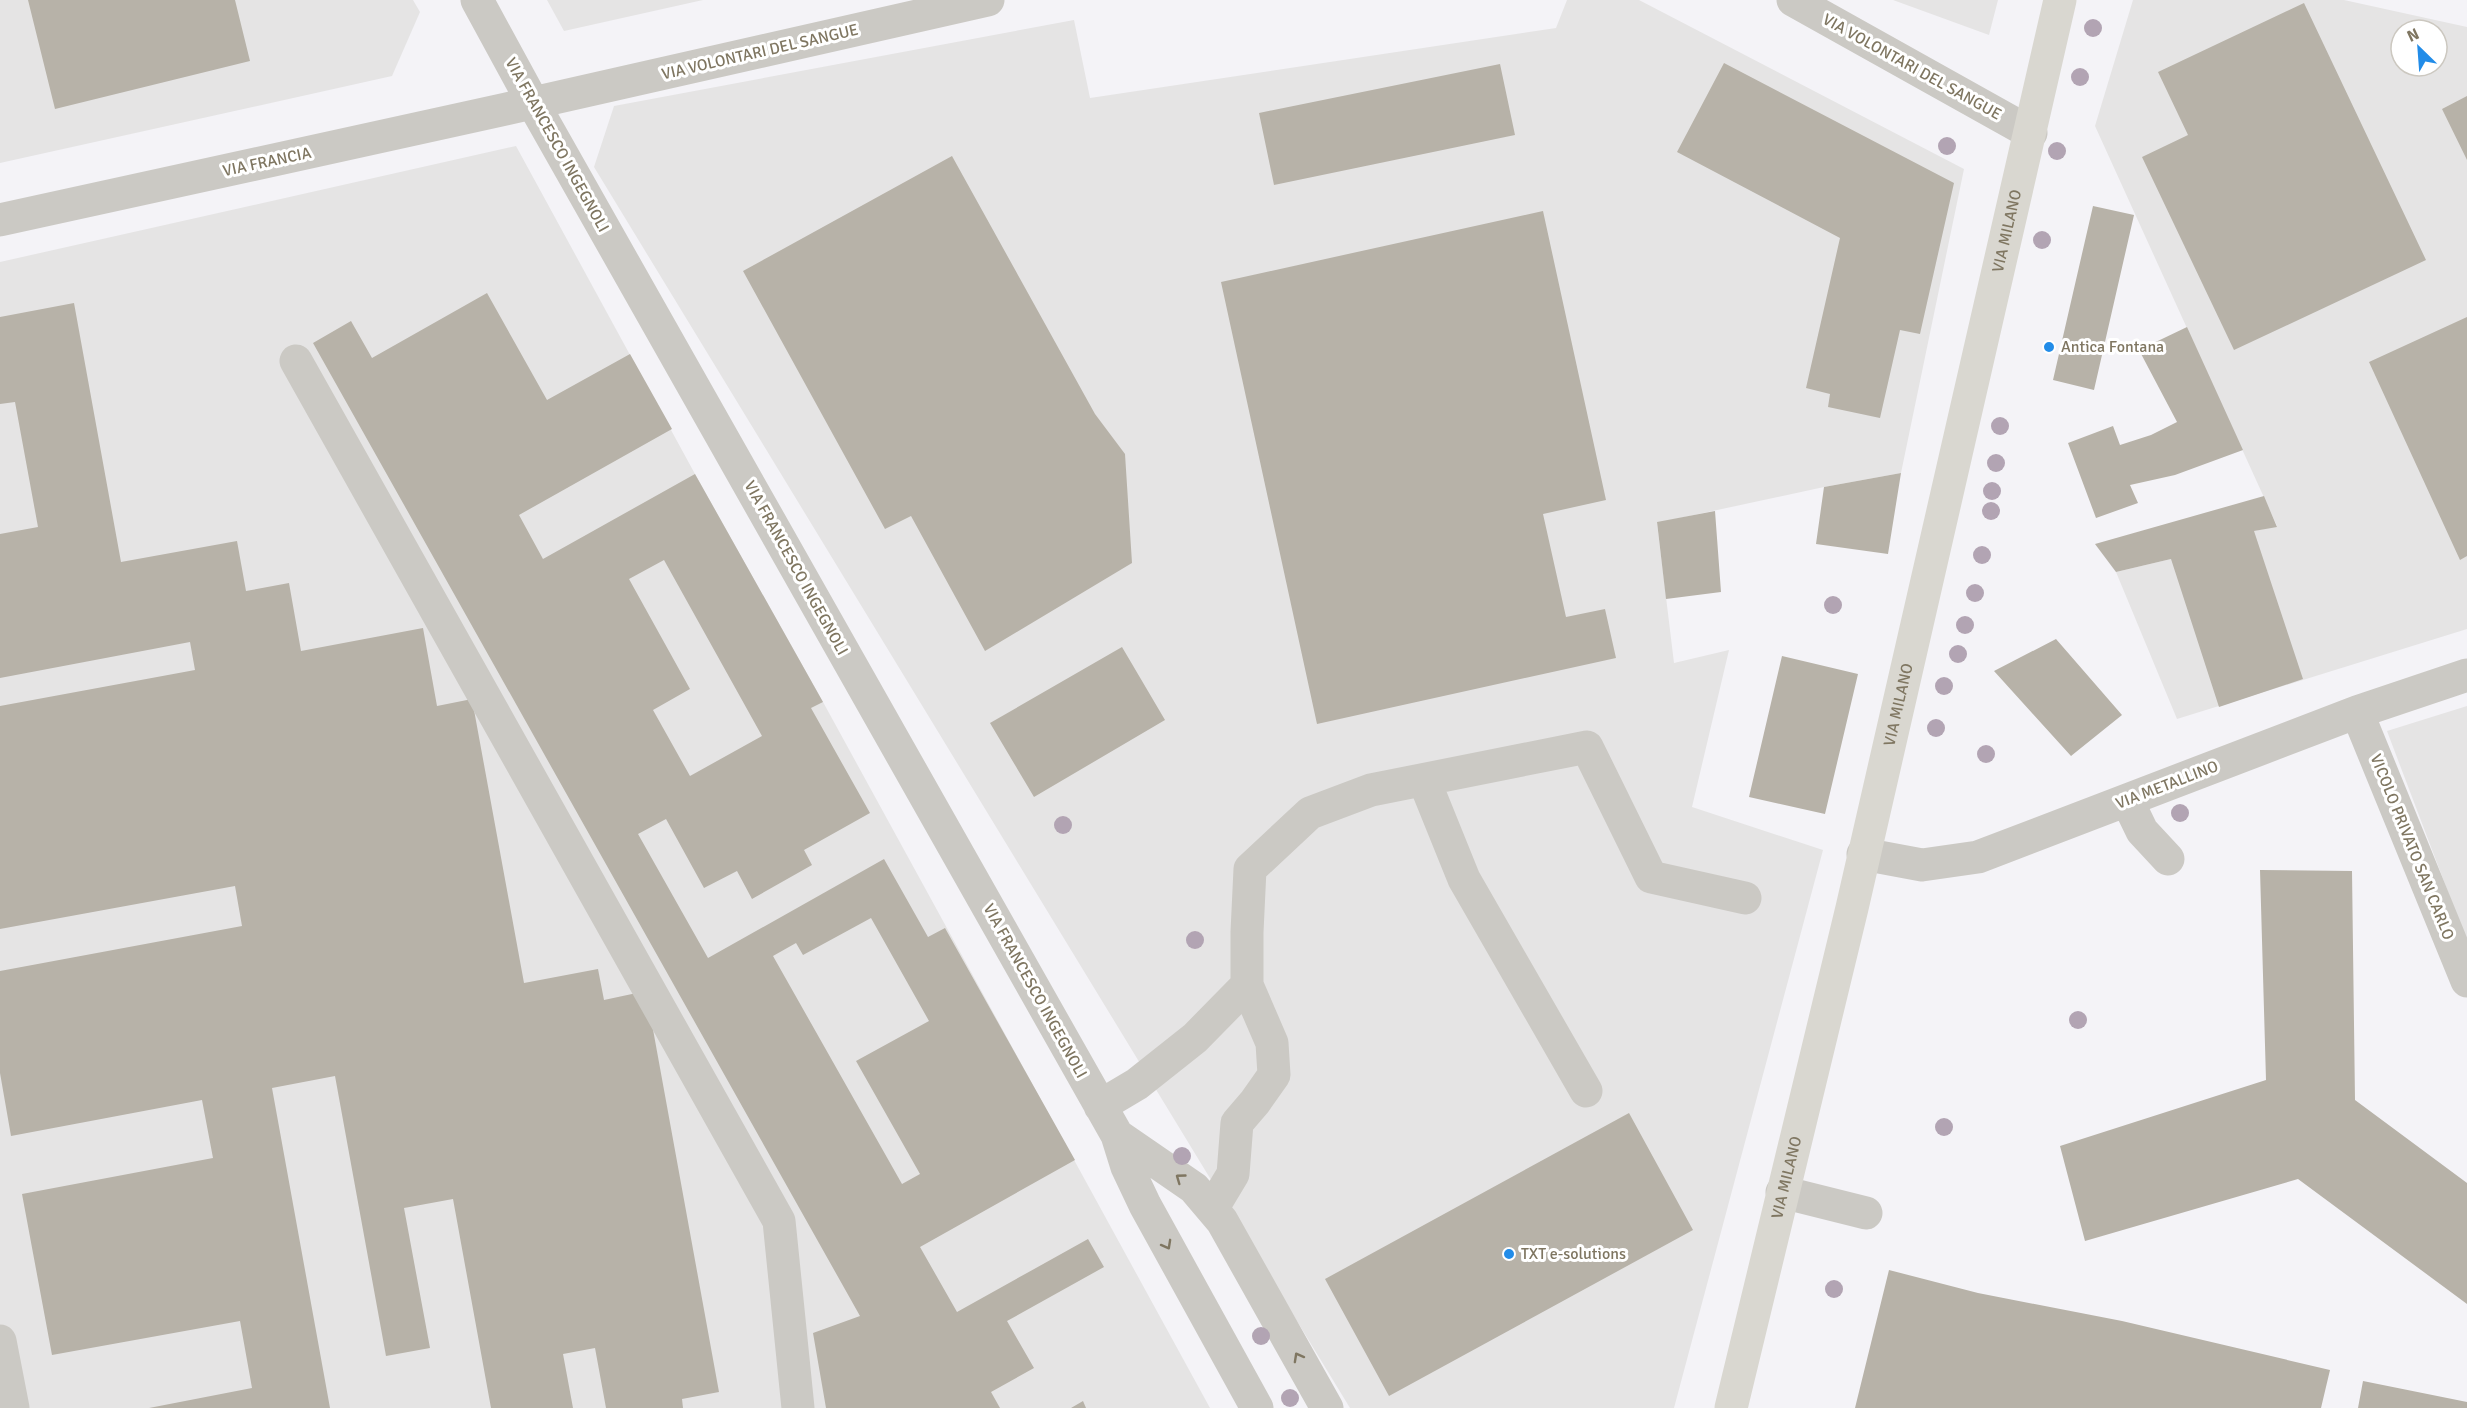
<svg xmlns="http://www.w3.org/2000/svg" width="2467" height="1408" viewBox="0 0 2467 1408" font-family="Signika,sans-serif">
<rect width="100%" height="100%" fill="#f4f3f7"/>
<path fill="#e5e4e4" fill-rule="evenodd" d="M0,0H413L420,12L392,76L0,163Z
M547,0H703L564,31Z
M1567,0H1639L1964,169L1901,473L1824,487L1657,523L1674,663L1729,650L1692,807L1823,850L1674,1408H1350L594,167L614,106L1074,20L1090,98L1556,28Z
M1893,0H1998L1989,35Z
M2133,0H2344L2467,27V629L2177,719L2116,572L2171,559L2254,531L2277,526L2095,126ZM2401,30H2437V66H2401Z
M516,146L695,474L823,702L1210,1408H0V262Z
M2467,706V942L2387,731Z"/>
<path fill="#b7b2a8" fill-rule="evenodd" d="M28,0H235L250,61L55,109Z
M2304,3L2426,260L2234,350L2142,157L2188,135L2158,72Z
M1724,63L1954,183L1920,334L1900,330L1880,418L1828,407L1830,394L1806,388L1840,238L1677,152Z
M1500,64L1515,135L1274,185L1259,113Z
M2467,96V160L2442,109Z
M952,156L1095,414L1125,454L1132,563L985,651L911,516L885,529L743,271Z
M2093,206L2134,215L2094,390L2053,380Z
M1543,211L1606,500L1543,514L1566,617L1605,609L1616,658L1317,724L1221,282Z
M487,293L547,400L630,354L672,429L519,515L543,559L695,474L823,702L811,708L870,813L804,850L812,865L752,899L737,871L704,888L666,819L638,834L708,958L884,859L928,937L945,928L1075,1160L920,1247L957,1312L1088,1239L1104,1267L1007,1321L1034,1368L991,1392L1000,1408H826L813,1333L860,1316L313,343L351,321L372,358ZM664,560L762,736L690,776L653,710L690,689L629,579ZM871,918L929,1021L856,1061L920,1174L902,1184L773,956L796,943L803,955Z
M74,303L121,562L237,541L246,591L289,583L301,651L423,628L437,706L472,699L524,983L598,969L604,1000L646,991L719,1392L682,1399L683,1408H606L595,1348L563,1354L573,1408H491L453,1199L404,1208L430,1348L386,1356L335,1076L272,1088L330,1408H149L252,1388L240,1321L52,1355L22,1194L213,1158L202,1100L11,1136L0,1073V971L242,926L235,886L0,929V706L195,670L190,642L0,678V534L38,527L15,402L0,404V317Z
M2467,317V556L2460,560L2369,362Z
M2187,327L2243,450L2175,475L2130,485L2138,503L2096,518L2068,443L2113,426L2120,445L2151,435L2177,422L2139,350Z
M1901,473L1888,554L1816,544L1824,487Z
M2264,496L2277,527L2254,531L2303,679L2219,707L2171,559L2116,572L2095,544Z
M1715,511L1721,592L1666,599L1657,522Z
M2056,639L2122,715L2071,756L1994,671Z
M1122,647L1165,720L1034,797L990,723Z
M1782,656L1858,674L1825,814L1749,797Z
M2260,870L2352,871L2355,1100L2467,1183V1304L2298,1179L2085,1241L2060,1146L2266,1080Z
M1629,1113L1693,1230L1389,1396L1325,1279Z
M1889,1270L1978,1293L2122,1321L2330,1370L2321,1408H1855Z
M2363,1381L2467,1402V1408H2358Z
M1083,1401L1086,1408H1071Z"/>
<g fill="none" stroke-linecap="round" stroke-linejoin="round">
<path stroke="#cbc9c4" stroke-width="33" d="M477,0L533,103L1117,1135L1127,1167L1145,1205L1257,1408
M1793,0L2031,133
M0,220L506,109L988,0
M296,361L779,1221L798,1408
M2357,712L2467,981
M1424,780L1464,879L1586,1091
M2127,800L2142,831L2168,859
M1863,854L1922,865L1978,857L2357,712L2467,675
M1100,1106L1137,1084L1195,1038L1247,985V932L1250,869L1310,813L1371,790L1587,747L1651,877L1745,898
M1117,1135L1194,1188L1222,1221L1327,1408
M1782,1192L1866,1213
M1212,1209L1233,1174L1237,1123L1255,1102L1274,1075L1272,1043L1247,985
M0,1341L13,1408"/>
<path stroke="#d9d7d0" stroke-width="33" id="s1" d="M1731,1408L1852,908L2060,0"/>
</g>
<g fill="#b2a4b3">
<circle cx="2093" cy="28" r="9"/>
<circle cx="2080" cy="77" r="9"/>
<circle cx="1947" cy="146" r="9"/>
<circle cx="2057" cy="151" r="9"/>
<circle cx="2042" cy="240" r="9"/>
<circle cx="2000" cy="426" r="9"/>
<circle cx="1996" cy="463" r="9"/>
<circle cx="1992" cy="491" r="9"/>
<circle cx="1991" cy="511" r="9"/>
<circle cx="1982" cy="555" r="9"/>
<circle cx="1975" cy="593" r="9"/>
<circle cx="1833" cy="605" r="9"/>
<circle cx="1965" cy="625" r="9"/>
<circle cx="1958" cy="654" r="9"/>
<circle cx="1944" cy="686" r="9"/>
<circle cx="1936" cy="728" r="9"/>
<circle cx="1986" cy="754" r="9"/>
<circle cx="2180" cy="813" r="9"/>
<circle cx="1063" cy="825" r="9"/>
<circle cx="1195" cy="940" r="9"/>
<circle cx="2078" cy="1020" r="9"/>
<circle cx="1944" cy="1127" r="9"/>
<circle cx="1182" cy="1156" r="9"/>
<circle cx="1834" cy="1289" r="9"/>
<circle cx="1261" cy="1336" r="9"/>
<circle cx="1290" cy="1398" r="9"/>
</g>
<defs><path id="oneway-chevron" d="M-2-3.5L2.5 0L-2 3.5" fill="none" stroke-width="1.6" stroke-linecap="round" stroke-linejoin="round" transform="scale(1.5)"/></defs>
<g stroke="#7f7661">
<use href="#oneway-chevron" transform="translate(1180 1178) rotate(-144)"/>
<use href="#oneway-chevron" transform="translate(1167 1245) rotate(61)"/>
<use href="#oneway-chevron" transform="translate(1298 1357) rotate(-119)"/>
</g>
<g fill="#228ce8" stroke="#fff" stroke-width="2">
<circle cx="2049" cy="347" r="6"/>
<circle cx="1509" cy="1254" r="6"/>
</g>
<g text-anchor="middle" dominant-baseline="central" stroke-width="6" stroke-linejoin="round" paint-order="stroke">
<g font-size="16" fill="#7f7661" stroke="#fff">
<text transform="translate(760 52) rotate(-13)">VIA VOLONTARI DEL SANGUE</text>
<text transform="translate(1912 67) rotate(29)">VIA VOLONTARI DEL SANGUE</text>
<text transform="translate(557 145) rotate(61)">VIA FRANCESCO INGEGNOLI</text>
<text transform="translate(267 162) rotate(-12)">VIA FRANCIA</text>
<text stroke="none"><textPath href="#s1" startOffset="1209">VIA MILANO</textPath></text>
<text transform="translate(796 568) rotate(61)">VIA FRANCESCO INGEGNOLI</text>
<text stroke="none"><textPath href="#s1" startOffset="723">VIA MILANO</textPath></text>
<text transform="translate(2167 785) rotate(-21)">VIA METALLINO</text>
<text transform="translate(2412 847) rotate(68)">VICOLO PRIVATO SAN CARLO</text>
<text transform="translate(1035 991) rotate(61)">VIA FRANCESCO INGEGNOLI</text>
<text stroke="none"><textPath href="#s1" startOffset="237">VIA MILANO</textPath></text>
</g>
<g font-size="16" fill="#7f7661" stroke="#fff" text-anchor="start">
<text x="2061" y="347">Antica Fontana</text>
<text x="1521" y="1254">TXT e-solutions</text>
</g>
</g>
<g transform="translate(2419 48) rotate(335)"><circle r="28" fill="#ffffff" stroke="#ccc8c0" stroke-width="1.5"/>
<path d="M0-4.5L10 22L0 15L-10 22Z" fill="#228ce8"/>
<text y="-9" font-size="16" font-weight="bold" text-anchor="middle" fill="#7f7661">N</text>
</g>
</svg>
